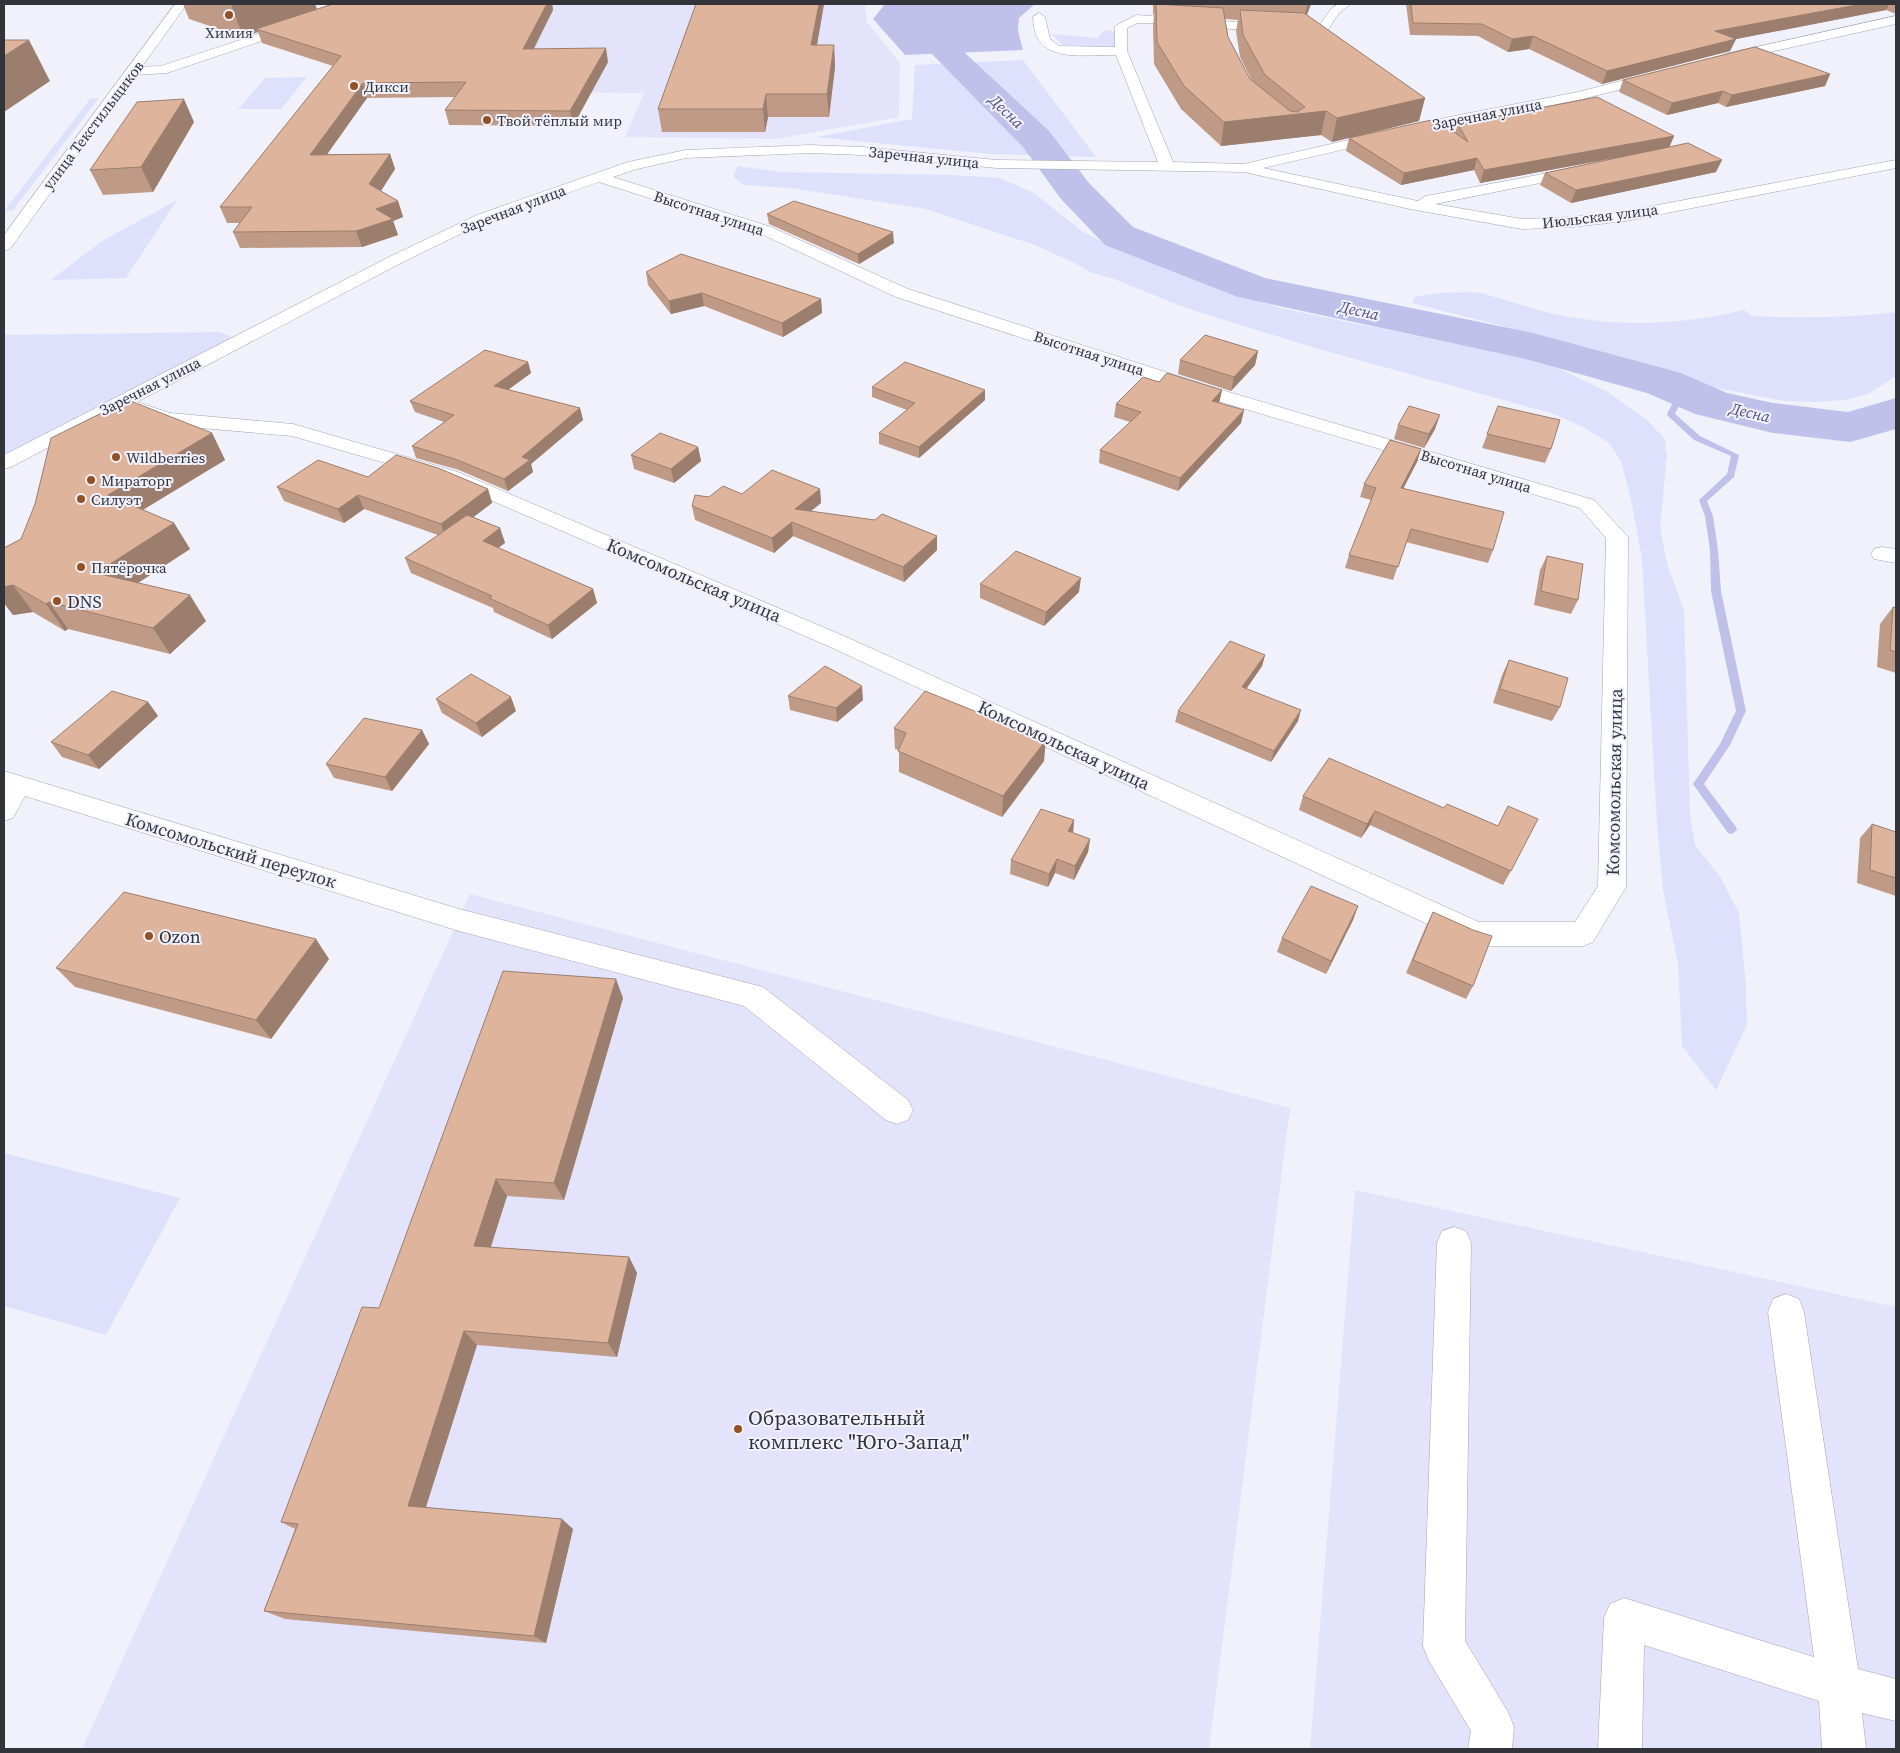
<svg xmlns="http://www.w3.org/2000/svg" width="1900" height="1753" viewBox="0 0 1900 1753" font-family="'Source Serif 4',serif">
<rect width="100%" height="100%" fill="#f1f1fc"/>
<path fill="#e3e3fc" d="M399,4H865L867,22L900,63L899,117L776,139L625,137L644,93L436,92Z
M470,894L1290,1108L1209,1749H82Z
M1355,1190L1896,1307V1749H1310Z"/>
<path fill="#dfe0fc" d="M1104,30L1117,32L1115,47L1063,45L1051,34L1098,38Z
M1023,60L1096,157L989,154L816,137L912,119L915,65Z
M307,77L281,109H238L265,78Z
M99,98L13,210L4,211L90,99Z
M738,166L781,172L953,175L1000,178L1034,193L1083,232L1101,241L1185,275L1279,308L1525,358L1555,367L1608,392L1649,422L1665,439L1667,456L1660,528L1668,567L1684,610L1690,814L1695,845L1721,878L1739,913L1746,986L1747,1025L1716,1090L1682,1046L1678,964L1663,890L1657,823L1642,559L1631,499L1621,461L1609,443L1583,427L1554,414L1315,348L1186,308L1114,279L1090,272L1073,262L1032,244L926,209L791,188L743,185L733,176Z
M177,200L126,278L51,280L102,241Z
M1467,292L1481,293C1511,301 1540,312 1570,317C1626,327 1688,324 1744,310L1751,316C1800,318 1848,318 1896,312V376L1868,394L1844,400L1815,402L1784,401L1671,379L1526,332L1412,303L1415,297L1440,293Z
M220,332L236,339L4,457V335Z
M4,1153L180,1198L106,1335L4,1306Z"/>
<path fill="#c0c1ea" d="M885,4H1035L1019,18L1018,31L1023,50L905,55L873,19Z"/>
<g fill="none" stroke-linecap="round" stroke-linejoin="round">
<path fill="#c0c1ea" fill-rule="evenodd" d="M1684,391L1691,393L1683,398L1675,414L1700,436L1739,455L1734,477L1707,501L1713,516L1718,550L1721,591L1746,711L1730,745L1704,784L1736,827L1737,830L1732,834L1728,833L1693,784L1720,744L1736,711L1711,591L1710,550L1705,516L1699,500L1727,474L1731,456L1694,440L1668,416L1667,414L1677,395Z"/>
<path fill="#c0c1ea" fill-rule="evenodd" d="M947,4H978L969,16L964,52L1049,131L1089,183L1133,227L1265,278L1533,333L1681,373L1727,393L1773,403L1848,412L1896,398V429L1850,442L1773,433L1695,414L1647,393L1526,359L1238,297L1105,245L1061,199L1023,147L932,54L939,15Z"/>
<g stroke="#a3a4b4" stroke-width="1">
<path id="minor" d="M350,4H367L365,6L167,73L134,75L128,71L134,67L161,66Z
M1338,4H1351L1339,13L1328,30L1351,47L1353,50L1347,54L1315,31L1331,9Z
M1039,13L1045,17L1050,39L1059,46L1115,47V26L1136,15L1278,25L1280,28L1278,31L1274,32L1148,23H1138L1127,28V51L1173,162L1244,164L1449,117L1578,92L1657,72L1663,76L1662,79L1578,100L1449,125L1263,168L1418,201L1426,196L1580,167L1585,168L1587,171L1580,175L1435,204L1522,219L1572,217L1626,211L1896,160V168L1626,221L1572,227L1522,229L1410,209L1244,172L997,168L862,155L810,153L686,158L637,169L613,177L771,227L908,289L1215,388L1594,500L1628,537L1626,887L1593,942L1583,946H1476L1466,942L828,646L444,480L292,436L167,425L122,409L11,467L4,469V455L389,257L477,215L628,162L686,150L810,145L862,147L997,160L1158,162L1116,55C1082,54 1034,66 1033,17ZM599,182L759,233L896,297L1201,396L1580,508L1606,538L1598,886L1575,922H1479L844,636L458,472L293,424L170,413L137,402L401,263L487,221Z
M1896,16V24L1725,62L1719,58L1725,54Z
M1882,547L1896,549V563L1874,559L1871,554L1874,549Z
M4,771L459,909L763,987L908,1100L913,1110L908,1120L897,1124L886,1120L744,1006L459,931L25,796L13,818L4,821Z
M1454,1227L1466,1231L1471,1243L1465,1641L1508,1712L1514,1727L1512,1749H1468L1471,1731L1429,1661L1423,1646L1437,1243L1442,1231Z
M1786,1294L1799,1299L1804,1312L1858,1669L1896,1679V1721L1862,1713L1866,1749H1822L1819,1701L1644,1645L1642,1749H1598L1604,1618L1610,1604L1624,1598L1814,1657L1768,1312L1773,1299Z"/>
</g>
<g stroke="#a3a4b4" stroke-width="1">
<path id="major" d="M175,4H187L10,249L4,251V235Z"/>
</g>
<use href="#minor" fill="#fff" fill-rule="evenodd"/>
<use href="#major" fill="#fff" fill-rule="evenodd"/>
</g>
<path fill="#bf9b87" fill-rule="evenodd" d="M183,4H315L317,9L333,4H552L553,10L534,49L608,62L573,126L449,125L445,110L455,97L367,98L327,154H390L395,169L381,191L398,201L403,217L393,221L398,235L362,247L240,248L233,232L240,223H227L220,207L333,66L262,43L258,32L243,37L189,19Z
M696,4H824L817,45H834L835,67L829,117H768L765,132H662L658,109Z
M1153,4H1311L1307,15L1425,98L1419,121L1332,142L1321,135L1221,146L1181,109L1154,64L1153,26L1154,14H1153ZM1225,19L1238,20L1236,31L1240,57L1252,81L1250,79L1228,37Z
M1406,4H1896V14L1886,10L1736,39L1730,51L1602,84L1529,49L1508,52L1478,36L1410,35Z
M1830,74L1825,86L1726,107L1718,103L1667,115L1619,92L1623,80Z
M194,122L153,192L103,195L90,170Z
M1458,124L1674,136L1669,147L1716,172L1571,203L1540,185L1545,173L1630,155L1480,183L1474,170L1401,185L1346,151L1349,138L1455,133Z
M767,214L894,243L859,264L769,224Z
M646,272L821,299L822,313L783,337L704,306L671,314L648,285Z
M1258,351L1255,365L1231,391L1178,374L1180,360Z
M528,362L531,373L508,390L580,408L583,420L531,464L533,472L508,491L459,470L416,458L412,446L444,422L415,412L410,401Z
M1159,382L1222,390L1219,403L1244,410L1241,423L1178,491L1099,463L1100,450L1130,422L1114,417L1116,404Z
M872,387L985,390V400L919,458L879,444V433L907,410L872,397Z
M1498,406L1551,449L1545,463L1482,448Z
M1398,425L1435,429L1424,448L1394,439Z
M212,433L225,460L143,510L174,523L190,549L138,583L206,621L170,654L68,629L65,631L33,612L13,615L4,603V548L21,539Z
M698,447L701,461L674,483L634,469L631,455Z
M1421,449L1417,462L1403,488L1493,550L1488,563L1406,542L1393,580L1345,568L1349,555L1371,500L1360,497L1364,484Z
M368,477L488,489L492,503L473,517L500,528L505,543L498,548L593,589L597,603L552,639L494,612L493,608L411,573L405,558L438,535L364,509L344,523L284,501L277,487Z
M820,489L821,503L811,511L937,550L904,582L793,536L774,553L695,520L692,506L709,497L742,494Z
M1547,556L1578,600L1571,614L1534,605L1540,570Z
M980,584L1079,592L1044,626L980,598Z
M1893,607L1896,608V673L1877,667L1880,624Z
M1265,655L1262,666L1246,689L1298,721L1271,762L1175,722L1178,711Z
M1509,660L1560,707L1552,721L1493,703L1502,675Z
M788,696L863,700L837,722L790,710Z
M436,699L516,711L482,737L442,713Z
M148,702L158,716L99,769L62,757L51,742Z
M894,728L1044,761L1002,817L899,772V750L895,749Z
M422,730L429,744L392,791L334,778L326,764Z
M1329,758L1511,871L1503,885L1370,825L1361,838L1299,810L1303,796Z
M1074,820L1073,833L1090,839L1088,852L1074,880L1055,873L1048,887L1010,874L1011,860Z
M1872,824L1896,832V896L1857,883L1860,838Z
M1358,906L1353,920L1326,974L1277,952L1282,938Z
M1433,912L1473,986L1466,999L1406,973L1426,926Z
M329,959L271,1039L75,987L56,968Z
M623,998L564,1200L507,1196L491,1247L629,1257L637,1273L617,1357L477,1345L426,1507L573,1529L546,1643L285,1619L264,1611L295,1529L281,1522L379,1308Z"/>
<path fill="#9b7e6e" d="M231,4H315L318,13L256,29L258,32L243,37Z
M547,4H552L553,10L526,63L523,49Z
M819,4H824L813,67L811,45Z
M1307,4H1311L1303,24L1307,5Z
M1862,4H1889L1886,10L1736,39L1730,51L1602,84L1607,71L1715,31Z
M1533,36L1529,49L1508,52L1512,39Z
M29,40L50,81L4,112V56Z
M834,45L835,67L829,117L827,94Z
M606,48L608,62L573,126L570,111Z
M1830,74L1825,86L1726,107L1732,95Z
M363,83L367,98L316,170L310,155Z
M1723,91L1718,103L1667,115L1672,103Z
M766,94L768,117L765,132L763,109Z
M1425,98L1419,121L1332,142L1337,118Z
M184,99L194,122L153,192L141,167Z
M1326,111L1321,135L1221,146L1224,122Z
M1674,136L1669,148L1480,183L1484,170Z
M390,154L395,169L375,200L369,184Z
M1477,158L1474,170L1401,185L1404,173Z
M1722,160L1716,172L1571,203L1576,190Z
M398,201L403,217L393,221L398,235L362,247L356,231L376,209Z
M893,232L894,243L859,264L858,254Z
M702,293L704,306L671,314L669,301Z
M821,299L822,313L783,337L782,323Z
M1258,351L1255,365L1231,391L1234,377Z
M528,362L531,373L498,397L494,386Z
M985,390V400L919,458V447Z
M1222,390L1219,403L1212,401Z
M580,408L583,420L531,464L533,472L508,491L504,479L522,457Z
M1244,410L1241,423L1178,491L1180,478Z
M1440,415L1435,429L1424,448L1429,434Z
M212,433L225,460L124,521L108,495Z
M698,447L701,461L674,483L671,469Z
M1421,449L1417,462L1397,501L1401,488Z
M488,489L492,503L446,538L441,524Z
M820,489L821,503L796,523L795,509Z
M358,495L364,509L344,523L338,509Z
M792,522L793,536L774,553L772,538Z
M174,523L190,549L113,599L96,573Z
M500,528L505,543L488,555L483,541Z
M937,536V550L904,582L903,567Z
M1081,578L1079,592L1044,626L1046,612Z
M13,585L33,612L13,615L4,603V587Z
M593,589L597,603L552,639L548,625Z
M190,595L206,621L170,654L153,628Z
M49,602L68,629L65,631L46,604Z
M1265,655L1262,666L1240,698L1242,687Z
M862,686L863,700L837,722L836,708Z
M511,697L516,711L482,737L476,723Z
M148,702L158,716L99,769L88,755Z
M1301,710L1298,721L1271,762L1274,751Z
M422,730L429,744L392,791L385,777Z
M1046,740L1044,761L1002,817L1003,796Z
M1375,811L1370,825L1361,838L1367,824Z
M1074,820L1073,834L1068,831Z
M1090,839L1088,852L1074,880L1075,866Z
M1057,859L1055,873L1048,887L1049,874Z
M1358,906L1353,920L1326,974L1331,961Z
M316,939L329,959L271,1039L256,1020Z
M616,979L623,998L564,1200L554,1183Z
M496,1179L507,1196L486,1261L474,1246Z
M629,1257L637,1273L617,1357L608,1343Z
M464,1331L477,1345L423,1516L408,1506Z
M562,1519L573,1529L546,1643L534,1636Z"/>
<path fill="#deb49d" stroke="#9b7e6e" d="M333,4H547L523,49L606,48L570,111L445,110L466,82L363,83L310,155L390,154L369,184L398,201L376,209L393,219L356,231L233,232L252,207H220L341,56L256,29Z
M696,4H819L811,45H834L827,94H766L763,109H658Z
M1156,4L1223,8L1228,37L1250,79L1290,111L1297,112L1305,107L1265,75L1243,35L1240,10L1304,13L1425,98L1337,118L1326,111L1224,122L1184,86L1157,42Z
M1411,4H1862L1715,31L1736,39L1607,71L1533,36L1512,39L1482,24L1413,23Z
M4,40H29L4,56Z
M1755,47L1830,74L1732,95L1723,91L1672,103L1623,80Z
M1597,97L1674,136L1484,170L1477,158L1404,173L1349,138L1436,119L1468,142L1458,124Z
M184,99L141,167L90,170L137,102Z
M1688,143L1722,160L1576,190L1545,173Z
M794,201L893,232L858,254L767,214Z
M681,254L821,299L782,323L702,293L669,301L646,272Z
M1205,335L1258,351L1234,377L1180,360Z
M485,350L528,362L494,386L580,408L522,457L530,460L504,479L455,459L412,446L454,415L410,401Z
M905,362L985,390L919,447L879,433L915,403L872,387Z
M1167,373L1222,390L1212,401L1244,410L1180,478L1100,450L1141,412L1116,404L1143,377L1159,382Z
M128,400L212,433L108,495L174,523L96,573L190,595L153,628L49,602L46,604L13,585L4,587V548L21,539L35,504L51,438Z
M1409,406L1440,415L1429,434L1398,425Z
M1498,406L1560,420L1551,449L1487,434Z
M660,433L698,447L671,469L631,455Z
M1390,440L1421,449L1401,488L1504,512L1493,550L1411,529L1398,567L1349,555L1376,488L1364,484Z
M396,455L438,468L488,489L441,524L358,495L338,509L277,487L318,460L368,477Z
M772,470L820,489L795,509L875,520L882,514L937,536L903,567L792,522L772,538L692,506L695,495L709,497L723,486L742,494Z
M467,515L500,528L483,541L593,589L548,625L489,598L492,596L405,558Z
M1016,551L1081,578L1046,612L980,584Z
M1547,556L1583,564L1578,600L1541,591Z
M1893,607L1896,608V652L1890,650Z
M1230,641L1265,655L1242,687L1301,710L1274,751L1178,711Z
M1509,660L1568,678L1560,707L1500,689Z
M825,666L862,686L836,708L788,696Z
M471,674L511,697L476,723L436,699Z
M112,691L148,702L88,755L51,742Z
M925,691L1046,740L1003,796L898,751L906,733L894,728Z
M364,718L422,730L385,777L326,764Z
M1329,758L1444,808L1447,804L1498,826L1508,806L1538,819L1511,871L1375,811L1367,824L1303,796Z
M1041,809L1074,820L1068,831L1090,839L1075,866L1057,859L1049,874L1011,860Z
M1872,824L1896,832V878L1870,870Z
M1311,886L1358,906L1331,961L1282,938Z
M124,892L316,939L256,1020L56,968Z
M1433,912L1473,930L1492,936L1473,986L1413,960Z
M503,971L616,979L554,1183L496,1179L474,1246L629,1257L608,1343L464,1331L408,1506L562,1519L534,1636L264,1611L298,1524L281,1522L362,1307L379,1308Z"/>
<g fill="#945023" stroke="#f1f1fc" stroke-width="2">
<circle cx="229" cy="15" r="5"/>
<circle cx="354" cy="86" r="5"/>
<circle cx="487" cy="120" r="5"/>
<circle cx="116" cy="457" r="5"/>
<circle cx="91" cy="480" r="5"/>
<circle cx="81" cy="499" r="5"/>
<circle cx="81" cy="567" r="5"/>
<circle cx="57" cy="601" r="5"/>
<circle cx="149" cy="936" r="5"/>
<circle cx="738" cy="1429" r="5"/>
</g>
<g text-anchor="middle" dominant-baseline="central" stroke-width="4" stroke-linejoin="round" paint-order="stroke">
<g font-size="15" fill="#33333a" stroke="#f1f1fc" text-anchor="start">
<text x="229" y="32" text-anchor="middle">Химия</text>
<text x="364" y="86">Дикси</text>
<text x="497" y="120">Твой тёплый мир</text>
<text x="126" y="457">Wildberries</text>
<text x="101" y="480">Мираторг</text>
<text x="91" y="499">Силуэт</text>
<text x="91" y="567">Пятёрочка</text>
</g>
<g font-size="15" fill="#33333a" stroke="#f1f1fc">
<text transform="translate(1487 114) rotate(-11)">Заречная улица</text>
<text transform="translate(93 125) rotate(-53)">улица Текстильщиков</text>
<text transform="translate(924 157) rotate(6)">Заречная улица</text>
<text transform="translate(513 209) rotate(-21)">Заречная улица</text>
<text transform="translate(709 213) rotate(18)">Высотная улица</text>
<text transform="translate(1600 216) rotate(-7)">Июльская улица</text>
<text transform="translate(1089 353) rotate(18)">Высотная улица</text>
<text transform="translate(150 386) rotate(-27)">Заречная улица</text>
<text transform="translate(1476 471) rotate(17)">Высотная улица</text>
</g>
<g font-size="16" font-style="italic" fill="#514e85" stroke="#f1f1fc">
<text transform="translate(1007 111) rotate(44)">Десна</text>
<text transform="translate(1359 310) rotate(12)">Десна</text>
<text transform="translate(1750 412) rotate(13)">Десна</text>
</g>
<g font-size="18" fill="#33333a" stroke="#f1f1fc">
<text transform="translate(694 580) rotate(23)">Комсомольская улица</text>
<text transform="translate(1064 745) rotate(25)">Комсомольская улица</text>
<text transform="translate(1614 782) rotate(-89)">Комсомольская улица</text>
<text transform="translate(231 850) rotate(17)">Комсомольский переулок</text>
</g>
<g font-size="18" fill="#33333a" stroke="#f1f1fc" text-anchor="start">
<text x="67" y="601">DNS</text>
<text x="159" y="936">Ozon</text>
</g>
<g font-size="21" fill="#33333a" stroke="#f1f1fc" text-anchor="start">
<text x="748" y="1417">Образовательный<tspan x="748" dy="24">комплекс "Юго-Запад"</tspan></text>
</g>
</g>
<rect width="1900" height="1753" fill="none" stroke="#33333a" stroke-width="10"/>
</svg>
